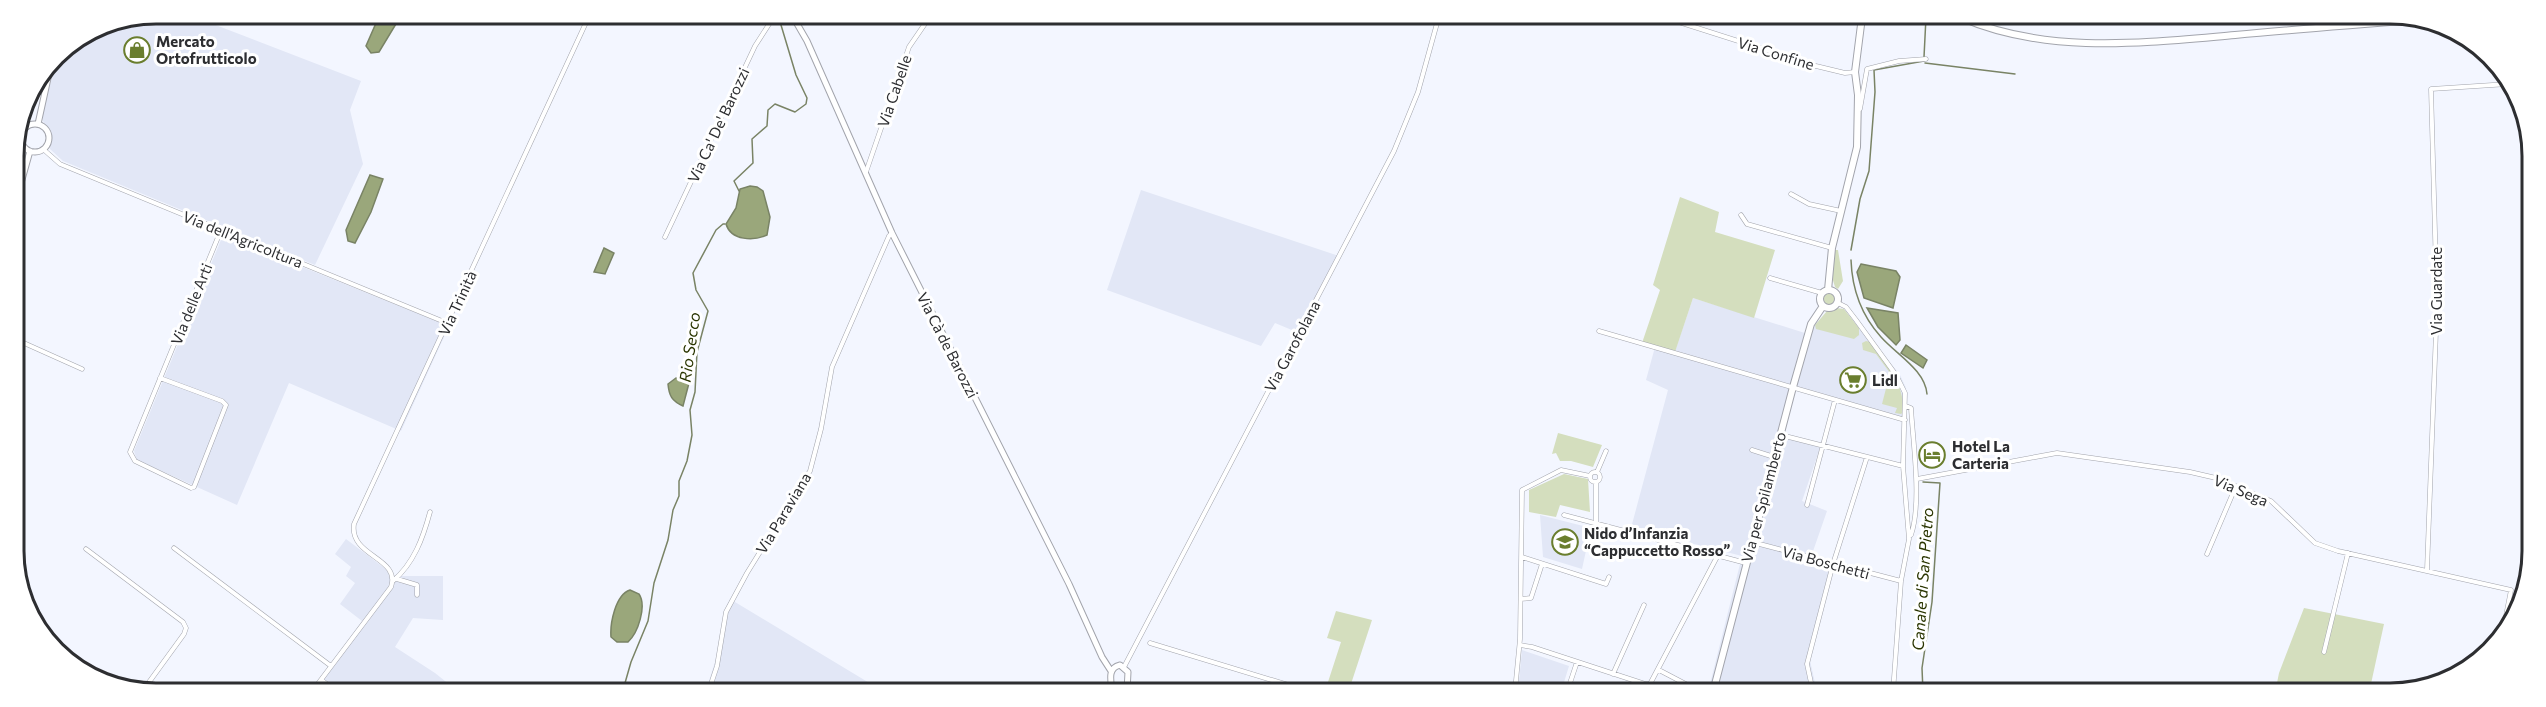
<svg xmlns="http://www.w3.org/2000/svg" width="2546" height="707" viewBox="0 0 2546 707" font-family="Commissioner,sans-serif">
<rect width="100%" height="100%" fill="#f3f6ff"/>
<path fill="#e2e7f6" d="M156,14H187L361,81L350,110L363,164L315,265L63,161L50,149V132L43,121V113L58,53L102,24Z
M1141,190L1339,256L1299,333L1275,323L1261,346L1107,290Z
M223,235L449,326L401,431L289,383L237,505L137,460L134,451Z
M1693,298L1808,334L1811,324L1852,335L1860,329L1864,331L1900,375L1906,388V419L1794,386L1781,434L1821,445L1802,501L1827,511L1811,557L1830,566L1809,656L1817,692H1708L1742,556L1631,528L1668,390L1646,380L1655,347L1675,351Z
M1540,515L1591,528L1582,569L1543,557Z
M346,539L395,576H443V620L413,618L395,647L435,673L455,689H312L362,621L340,604L355,583L346,576L351,567L335,554Z
M730,599L881,690H706L718,653L724,612Z
M1522,650L1569,666L1561,692L1518,691Z"/>
<path fill="#d4debe" d="M1680,197L1719,212L1715,232L1775,250L1754,318L1693,298L1675,352L1642,343L1660,290L1653,285Z
M1835,250H1838L1843,281L1838,289L1835,287L1832,277Z
M1822 298a7 7 0 1 1 14 0a7 7 0 1 1-14 0Z
M1837,308L1844,309L1859,328V335L1854,339L1816,329L1815,325L1827,311Z
M1866,341L1870,342C1888,367 1902,379 1904,411L1901,414L1895,413L1897,408L1882,404L1890,373L1876,354L1863,350L1862,343Z
M1558,433L1602,445L1593,467L1571,461H1560L1556,453L1552,454Z
M1564,474L1588,479L1590,512L1560,505L1556,517L1529,512V490Z
M2304,608L2384,624L2369,693H2275L2279,673Z
M1336,611L1372,620L1350,687L1328,682L1341,642L1327,638Z"/>
<path fill="#9aa77b" stroke="#798365" stroke-width="1.5" d="M380,14H402L379,52L371,53L366,46Z
M370,175L383,179L371,212L355,243L348,241L346,230Z
M750,186L757,187L763,191L770,217L767,235C754,241 731,241 726,224L736,208L740,189Z
M604,248L614,253L605,274L594,272Z
M1861,264L1896,271L1900,277L1893,308L1864,298L1857,272Z
M1867,308L1898,313L1900,340L1896,345L1878,327Z
M1906,345L1927,360L1923,368L1901,353Z
M676,378L688,381L689,383L683,406C672,401 669,396 668,384Z
M630,590L639,594C647,606 638,633 628,642H617L611,637C610,624 615,595 630,590Z"/>
<g fill="none" stroke-linecap="round" stroke-linejoin="round">
<path stroke="#798365" stroke-width="1.5" d="M1924,57L1926,17
M1925,63L2015,74
M739,191L734,181L753,163L752,139L767,126L768,110L775,104L795,112L806,104L807,98L796,75L778,15
M1851,250L1860,199L1869,171L1875,92L1874,70L1924,61
M1851,260C1852,289 1862,316 1881,337C1897,355 1925,370 1927,394
M623,690L631,662L648,621L654,583L668,540L673,510L679,496V481L687,461L692,435L690,410L695,392L697,352L708,311L696,290L693,273L716,230L723,224H725
M1923,692L1922,668L1932,602L1940,483L1923,482"/>
<g stroke="#a2a4ac" stroke-width="5">
<path id="street" d="M1663,17L1816,66L1845,73L1855,72
M1860,109L1867,69L1899,61L1926,59
M43,149L60,164L447,323
M866,172L909,47L931,15
M1791,194L1809,204L1841,211
M1741,215L1747,224L1832,248
M665,237L755,46L775,15
M1770,278L1822,293
M1838,303L1846,307L1856,320L1896,375L1905,393L1903,466L1909,539L1901,581L1893,692
M1599,331L1905,420
M15,339L82,369
M160,378L222,401L226,405L194,487L191,488L135,461L130,452L221,230
M1906,406L1911,408C1913,443 1922,503 1911,535
M1781,435L1903,466
M1752,450L1774,457
M1590 477a5 5 0 1 1 10 0a5 5 0 1 1-10 0Z
M1597,472L1606,451
M1917,479L2057,453L2190,472L2216,478L2271,501L2315,543L2338,551L2511,590L2504,626
M1596,482V523
M1807,505L1835,400
M1564,515L1746,563
M1752,542L1901,581
M174,548L331,666
M86,549L183,622L186,628L184,634L144,689
M2207,554L2236,486
M1522,557L1606,584L1609,577
M2427,570L2437,305L2431,89L2508,84
M397,579L417,585V595
M393,581C414,563 423,538 430,512
M1521,599L1531,598L1542,564
M1150,643L1308,691
M1520,645L1532,647L1645,684H1650L1718,555
M2324,652L2348,553
M1124,667L1394,151L1418,92L1439,16
M1659,670L1701,692
M1613,674L1644,605
M321,680L334,689
M314,689L391,587C401,557 349,557 354,524L590,14
M709,690L717,666L726,612L747,573L810,471L821,429L832,367L889,236L892,233
M1515,691L1520,639L1522,490L1561,470L1590,476
M1567,692L1577,662
M1813,692L1807,664L1833,564L1867,457"/>
</g>
<g stroke="#a2a4ac" stroke-width="7">
<path id="secondary" d="M792,15L807,41L892,233L1069,584L1102,657L1111,671
M38,124L52,60
M21 138a14 14 0 1 1 28 0a14 14 0 1 1-28 0Z
M14,208L30,151
M1112,691C1111,681 1107,668 1120,665L1128,672L1127,691"/>
</g>
<g stroke="#a2a4ac" stroke-width="8">
<path id="primary" d="M1960,17C2047,55 2143,43 2235,35C2299,29 2363,24 2427,19
M1820 299a9 9 0 1 1 18 0a9 9 0 1 1-18 0Z
M1828,290L1832,248L1857,147L1858,95L1855,72L1862,17
M1713,692L1793,387L1811,324L1823,306"/>
</g>
<use href="#street" stroke="#fff" stroke-width="4"/>
<use href="#secondary" stroke="#fff" stroke-width="5"/>
<use href="#primary" stroke="#fff" stroke-width="6"/>
</g>
<defs>
<g id="shop-ring" transform="scale(1.35)"><circle r="9.5" fill="#fff" stroke="#6a7e2e" stroke-width="1.5"/><path d="M-5-2.5h2.3a2.7 3.5 0 0 1 5.4 0H5L5.5 6h-11ZM-1.5-2.5h3a1.5 2.3 0 0 0-3 0Z" fill="#6a7e2e"/></g>
<g id="supermarket-ring" transform="scale(1.35)"><circle r="9.5" fill="#fff" stroke="#6a7e2e" stroke-width="1.5"/><path d="M-6-5.5h2.5l.6 2H6L4.5 2H-2.5L-4.4-4H-6ZM-1.5 3.2a1.3 1.3 0 1 0 .1 0ZM3 3.2a1.3 1.3 0 1 0 .1 0Z" fill="#6a7e2e"/></g>
<g id="hotel-ring" transform="scale(1.35)"><circle r="9.5" fill="#fff" stroke="#6a7e2e" stroke-width="1.5"/><path d="M-6-4.5h1.5V1H6V5H4.5V3h-9V5H-6ZM-4 0a1.8 1.8 0 1 1 3.6 0ZM.5 0V-2.5h3Q6-2.5 6 0Z" fill="#6a7e2e"/></g>
<g id="school-ring" transform="scale(1.35)"><circle r="9.5" fill="#fff" stroke="#6a7e2e" stroke-width="1.5"/><path d="M0-5L7-2L0 1L-7-2ZM-4 1L0 2.5L4 1V4Q0 6-4 4Z" fill="#6a7e2e"/></g>
</defs>
<g fill-rule="evenodd">
<use href="#shop-ring" x="137" y="50"/>
<use href="#supermarket-ring" x="1853" y="380"/>
<use href="#hotel-ring" x="1932" y="455"/>
<use href="#school-ring" x="1565" y="542"/>
</g>
<g text-anchor="middle" dominant-baseline="central" stroke-width="6" stroke-linejoin="round" paint-order="stroke">
<g font-size="15" font-weight="bold" fill="#2d2e31" stroke="#fff" text-anchor="start">
<text x="156" y="41">Mercato<tspan x="156" dy="17">Ortofrutticolo</tspan></text>
<text x="1872" y="380">Lidl</text>
<text x="1952" y="446">Hotel La<tspan x="1952" dy="17">Carteria</tspan></text>
<text x="1584" y="533">Nido d’Infanzia<tspan x="1584" dy="17">“Cappuccetto Rosso”</tspan></text>
</g>
<g font-size="15" fill="#2d2e31" stroke="#fff">
<text transform="translate(1776 53) rotate(17)">Via Confine</text>
<text transform="translate(894 91) rotate(-71)">Via Cabelle</text>
<text transform="translate(718 125) rotate(-65)">Via Ca' De' Barozzi</text>
<text transform="translate(243 239) rotate(22)">Via dell'Agricoltura</text>
<text transform="translate(2436 291) rotate(-90)">Via Guardate</text>
<text transform="translate(457 303) rotate(-65)">Via Trinità</text>
<text transform="translate(191 304) rotate(-68)">Via delle Arti</text>
<text transform="translate(948 345) rotate(63)">Via Cà de Barozzi</text>
<text transform="translate(1292 346) rotate(-62)">Via Garofolana</text>
<text transform="translate(2241 490) rotate(23)">Via Sega</text>
<text transform="translate(1763 497) rotate(-75)">Via per Spilamberto</text>
<text transform="translate(783 513) rotate(-59)">Via Paraviana</text>
<text transform="translate(1826 562) rotate(15)">Via Boschetti</text>
</g>
<g font-size="16" font-style="italic" fill="#2a3500" stroke="#fff">
<text transform="translate(689 347) rotate(-82)">Rio Secco</text>
<text transform="translate(1922 579) rotate(-86)">Canale di San Pietro</text>
</g>
</g>
<path d="M0 0H2546V707H0ZM156 24H2390A132 132 0 0 1 2522 156V551A132 132 0 0 1 2390 683H156A132 132 0 0 1 24 551V156A132 132 0 0 1 156 24Z" fill="#fff" fill-rule="evenodd"/>
<path fill="none" stroke="#2d2e31" stroke-width="3" d="M156 24H2390A132 132 0 0 1 2522 156V551A132 132 0 0 1 2390 683H156A132 132 0 0 1 24 551V156A132 132 0 0 1 156 24Z"/>
</svg>
